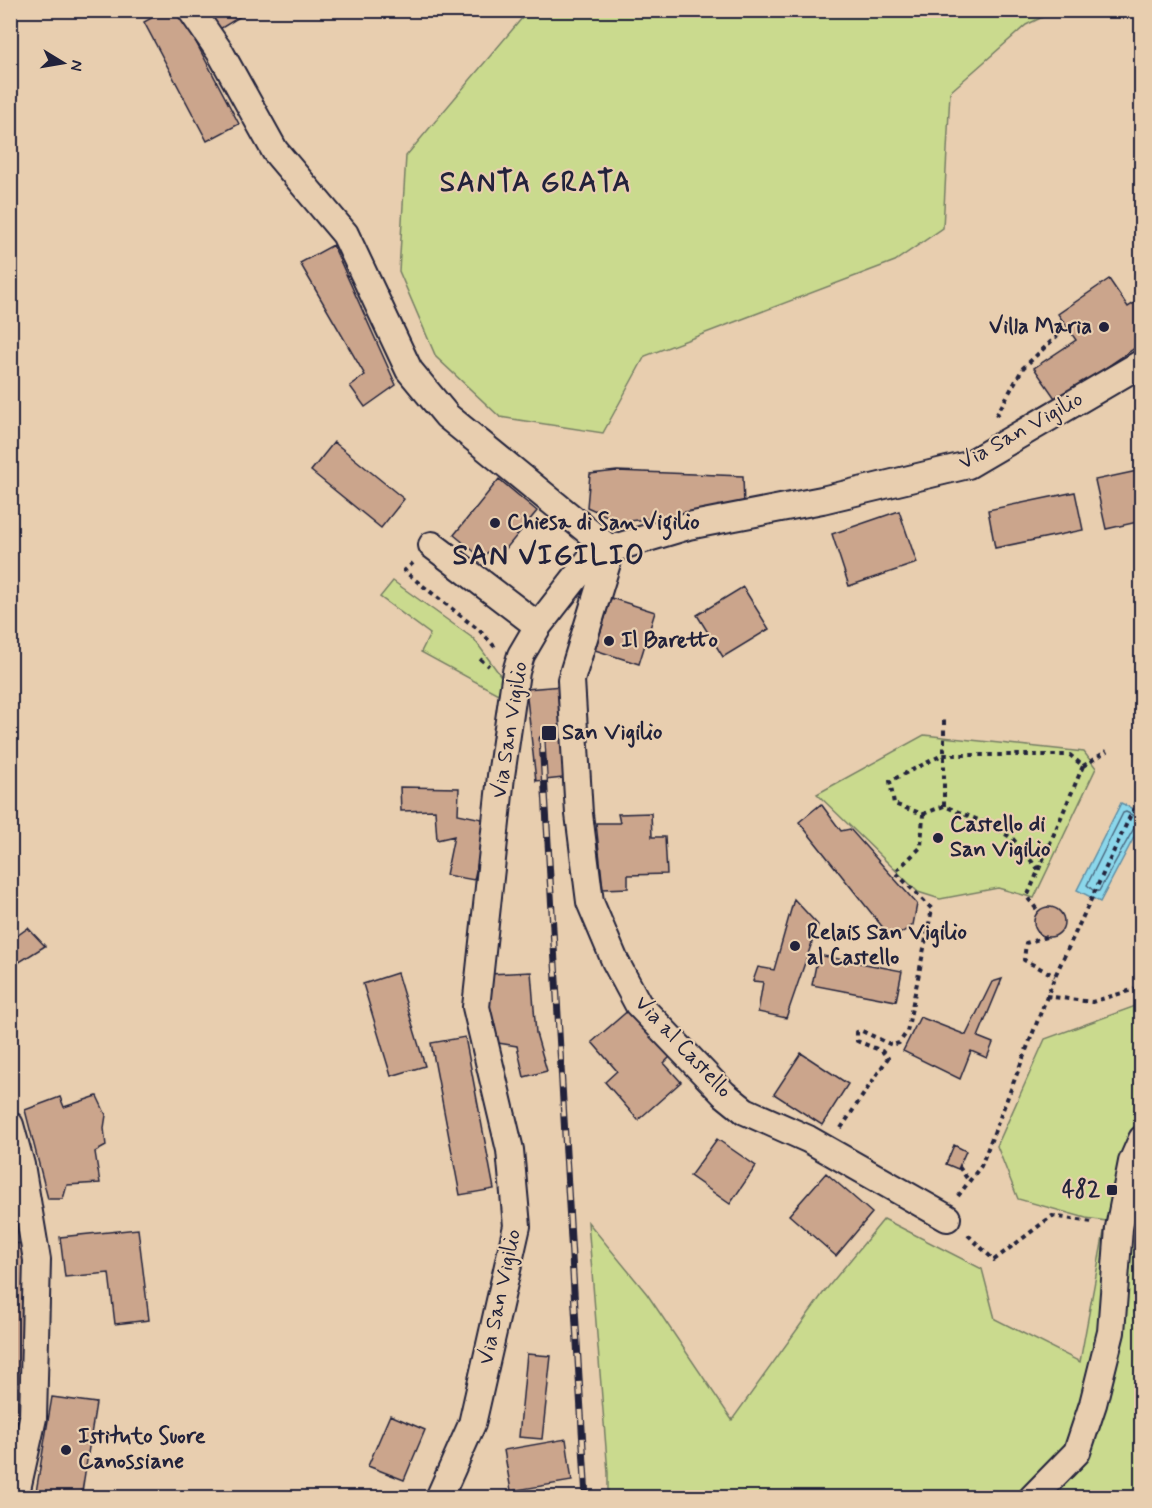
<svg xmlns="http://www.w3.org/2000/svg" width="1152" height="1508" viewBox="0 0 1152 1508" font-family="Mynerve,sans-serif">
<rect width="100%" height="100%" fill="#e8ceaf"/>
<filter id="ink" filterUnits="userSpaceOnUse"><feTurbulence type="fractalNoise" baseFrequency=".0167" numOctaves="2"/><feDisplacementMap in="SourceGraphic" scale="12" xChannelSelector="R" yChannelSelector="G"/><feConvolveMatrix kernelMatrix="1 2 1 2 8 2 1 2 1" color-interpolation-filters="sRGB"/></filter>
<g filter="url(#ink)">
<path fill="#cada8e" stroke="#767e64" stroke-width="1.5" d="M528,11V10L1055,11L1026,25L950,92L943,228L895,261L645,356L603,433L500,417L436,357L399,271L406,156Z
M393,581L474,639L503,679L498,694L421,652L430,634L380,597Z
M924,735L1084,752L1096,768L1034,898L998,888L940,899L918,892L817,794Z
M1141,1004V1497H608V1473L588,1222L647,1294L732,1420L824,1292L884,1219L982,1269L995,1319L1080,1362L1106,1221L1086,1218L1018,1199L997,1146L1045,1039Z"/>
<path fill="#8bd7eb" stroke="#618fa5" stroke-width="1.5" d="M1121,803L1141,813V824L1100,902L1077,890Z"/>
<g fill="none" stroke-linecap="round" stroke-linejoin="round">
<path stroke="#4c6a81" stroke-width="1.5" d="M1126,812L1138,818V821L1099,891L1095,892L1087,885L1123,813Z"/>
</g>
<path fill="#cba58c" stroke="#22223b" stroke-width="1.5" d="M166,10H179L239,124L207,141L144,22Z
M204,10H245L246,13L215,32Z
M333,245L396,385L365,407L350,386L365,375L300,263Z
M1109,279L1128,307L1142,298V343L1057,401L1034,368L1076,340L1058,314Z
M334,442L404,499L381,528L311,471Z
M1142,470V521L1106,529L1095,480Z
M617,471L743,476L744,508L620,522L587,507L590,474Z
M499,479L537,511L499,557L490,550L482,558L454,535Z
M1075,492L1083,530L995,548L988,510Z
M899,511L917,563L849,586L832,534Z
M743,587L769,629L723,657L697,615Z
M611,598L655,612L639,664L595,650Z
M562,686L572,777L536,781L526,689Z
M400,787L459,788L458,814L487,820L474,880L446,875L454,836L437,840L435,810L401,811Z
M821,804L841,831L850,829L917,904L913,925L892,939L799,822Z
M651,813L652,837H665L667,874L628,875V888L603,889L596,823H620L618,814Z
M794,899L818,925L786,1018L758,1012L763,982L753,981L758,967L774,970Z
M1034 922a15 15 0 1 1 30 0a15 15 0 1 1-30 0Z
M28,928L45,946L10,968V941Z
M818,955L902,971L896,1001L812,985Z
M531,972L536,1033L547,1071L524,1077L517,1046L492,1042L488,974Z
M397,973L425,1066L391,1076L363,984Z
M1002,979L978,1037L993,1043L987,1058L971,1051L960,1079L903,1051L920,1017L966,1035L992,982Z
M631,1008L671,1056L664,1063L681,1082L638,1120L605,1082L617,1071L592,1042Z
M465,1037L494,1189L460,1195L431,1043Z
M801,1053L848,1084L822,1125L774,1094Z
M97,1096L106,1115L104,1128L106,1146L95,1152L100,1183L67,1185L63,1199H48L25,1110L60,1097L64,1107Z
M717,1139L756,1166L730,1204L690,1176Z
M954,1145L966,1151L958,1169L946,1164Z
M826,1173L872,1213L836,1256L789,1215Z
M138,1229L149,1320L115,1324L109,1273L65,1277L60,1237Z
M10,1243L28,1244L26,1416H10Z
M527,1354L551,1356L542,1439L519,1437Z
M52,1397L96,1403L81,1498H35Z
M390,1415L425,1430L404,1480L368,1466Z
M566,1439L572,1481L511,1491L504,1450Z"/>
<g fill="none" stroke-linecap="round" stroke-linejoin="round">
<g stroke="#22223b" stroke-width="30">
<path id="street" d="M191,10L220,52L275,151L345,234L409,370L447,416L611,550
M432,545L538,626
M611,550L571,680L579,814L590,902L615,961L638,1004L724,1094L745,1111L808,1139L947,1218
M10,1125L21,1165L37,1260L33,1418L15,1498
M439,1498L472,1424L517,1226L510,1150L476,1007L501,776L516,672L521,655L538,626L594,554L688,526L822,500L968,465L1142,363
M1032,1498L1077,1452L1093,1404L1111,1332L1119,1228L1132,1162L1142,1139"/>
</g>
<path stroke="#22223b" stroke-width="4" stroke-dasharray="4.5 4.5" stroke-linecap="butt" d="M996,416L1023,368L1059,334
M413,563L404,571L480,631L495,647
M480,659L489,666
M1083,766L1107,751
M944,806V719
M923,814L944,806L993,826L1013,839L1038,869
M1046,937L1026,943L1024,960L1055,976
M1046,996L1092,1002L1142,987
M841,1128L888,1058L882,1051L857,1041V1032L862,1031L892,1045L899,1043L907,1032L932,909L895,872L921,847L923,814L894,804L890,781L942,755H1070L1083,766L1027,897L1038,911
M959,1167L969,1181
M958,1196L981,1166L1055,976L1142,791
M968,1235L994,1260L1052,1216L1092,1222"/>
<use href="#street" stroke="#e8ceaf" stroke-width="26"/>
<g stroke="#22223b" stroke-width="7">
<path id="rail" d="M542,739L586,1498"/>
</g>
<use href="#rail" stroke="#e8ceaf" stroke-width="4.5" stroke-dasharray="14" stroke-linecap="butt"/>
</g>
</g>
<g fill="#22223b" stroke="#e8ceaf" stroke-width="2">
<circle cx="1104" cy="327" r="6"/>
<circle cx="495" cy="523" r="6"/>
<circle cx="609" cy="641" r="6"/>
<rect x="541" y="725" width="16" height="16" rx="3"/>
<circle cx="938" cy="838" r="6"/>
<circle cx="795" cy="946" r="6"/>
<rect x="1106" y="1184" width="12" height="12" rx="3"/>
<circle cx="66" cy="1450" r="6"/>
</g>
<g text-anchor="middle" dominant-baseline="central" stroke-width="4.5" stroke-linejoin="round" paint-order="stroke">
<g font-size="22" font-weight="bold" fill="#22223b" stroke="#e8ceaf" text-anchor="start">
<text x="1092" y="327" text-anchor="end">Villa Maria</text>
<text x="507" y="523">Chiesa di San Vigilio</text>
<text x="621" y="641">Il Baretto</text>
<text x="562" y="733">San Vigilio</text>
<text x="950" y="825">Castello di<tspan x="950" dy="25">San Vigilio</tspan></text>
<text x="807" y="933">Relais San Vigilio<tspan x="807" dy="25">al Castello</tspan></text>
<text x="1100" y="1190" text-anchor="end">482</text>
<text x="78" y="1437">Istituto Suore<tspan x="78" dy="25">Canossiane</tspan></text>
</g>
<g font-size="22" fill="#22223b" stroke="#e8ceaf">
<text transform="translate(1021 431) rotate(-29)">Via San Vigilio</text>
<text transform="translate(510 730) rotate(-81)">Via San Vigilio</text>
<text transform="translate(683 1047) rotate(47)">Via al Castello</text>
<text transform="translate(500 1297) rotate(-78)">Via San Vigilio</text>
</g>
<g font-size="28" font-weight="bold" letter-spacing="1.5" fill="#22223b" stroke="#e8ceaf">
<text x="536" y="183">SANTA GRATA</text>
<text x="549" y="556">SAN VIGILIO</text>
</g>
</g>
<rect width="1152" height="1508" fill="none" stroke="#e8ceaf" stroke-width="36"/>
<rect x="18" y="18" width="1116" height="1472" fill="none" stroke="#22223b" stroke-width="2" filter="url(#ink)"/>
<g transform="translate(63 63) rotate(101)" stroke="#e8ceaf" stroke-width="4.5" paint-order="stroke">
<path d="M0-4.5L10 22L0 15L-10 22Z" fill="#22223b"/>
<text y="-9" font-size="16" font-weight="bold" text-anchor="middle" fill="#22223b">N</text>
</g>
</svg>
